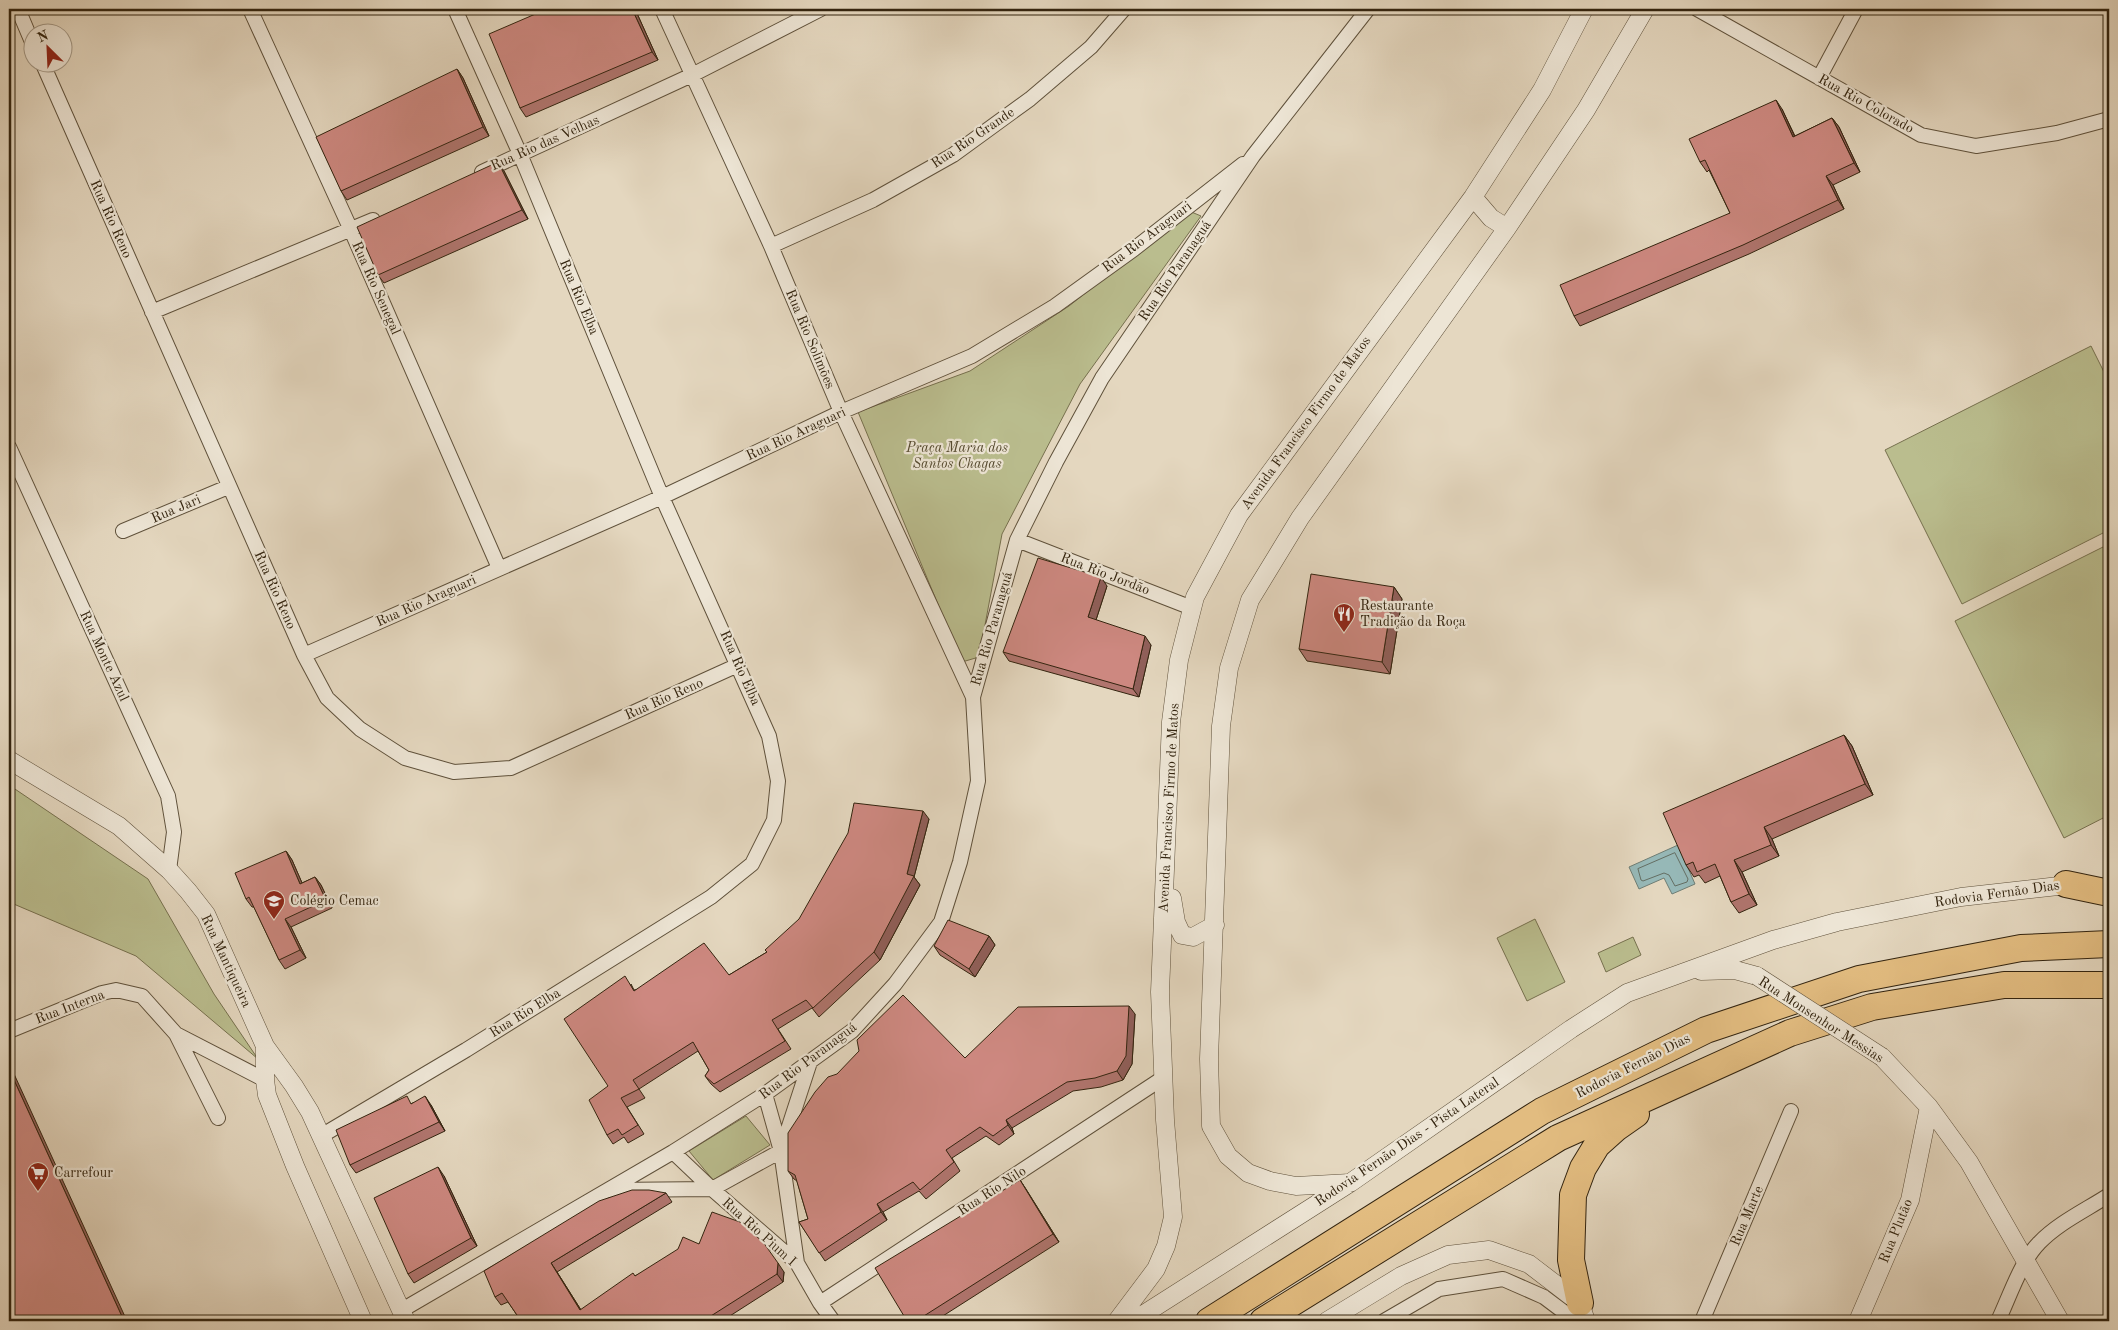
<svg xmlns="http://www.w3.org/2000/svg" width="2118" height="1330" viewBox="0 0 2118 1330" font-family="'Old Standard TT',serif">
<rect width="100%" height="100%" fill="#e4d7bf"/>
<filter id="stains"><feTurbulence type="fractalNoise" baseFrequency=".004" numOctaves="4"/><feColorMatrix values="0 0 0 0 .2 0 0 0 0 .09 0 0 0 0 .02 0 0 0 .5 -.17"/></filter>
<radialGradient id="worn" r=".72"><stop offset=".6" stop-color="#630" stop-opacity="0"/><stop offset="1" stop-color="#630" stop-opacity=".3"/></radialGradient>
<path fill="#babd8e" stroke="#76704e" d="M1189,211L1201,216L1080,384L1002,534L979,657L962,662L858,412L970,371L1069,306Z
M2091,346L2109,382V530L1962,604L1885,450Z
M2109,544V815L2064,838L1955,621Z
M9,785L148,879L214,994L258,1059L136,956L9,902Z
M1535,919L1565,982L1527,1001L1497,938Z
M1633,937L1641,955L1606,972L1598,953Z
M746,1116L770,1145L713,1180L689,1151Z"/>
<path fill="#96b8b7" stroke="#6e7d74" d="M1678,845L1695,884L1672,894L1664,878L1639,889L1629,867Z"/>
<g fill="none" stroke-linecap="round" stroke-linejoin="round">
<path stroke="#646e63" stroke-width="1" d="M1675,853L1688,879L1687,882L1675,886L1669,875L1664,873L1643,881L1641,880L1638,869Z"/>
<g stroke="#5f513b" stroke-width="16">
<path id="minor" d="M18,9L32,42
M250,9L351,230L499,568
M662,9L771,246L841,412L973,697
M1697,9L1921,135L1976,146L2057,133L2109,119
M42,62L304,655L327,698L360,729L405,758L454,772L511,768L738,665
M1819,78L1856,9
M482,172L692,75L821,9
M771,246L873,200L953,155L1030,99L1091,47L1124,9
M152,312L373,220
M9,447L168,796L174,832L169,870
M123,531L228,487
M1017,540L1192,608
M304,655L662,497L841,412L972,356L1055,306L1134,249L1243,164
M9,1031L102,993L116,990L142,996L176,1034L218,1118
M176,1034L265,1080
M765,1094L781,1151L797,1263
M321,1136L466,1050L711,897L752,864L774,820L778,781L769,736L662,497L520,154L455,9
M673,1152L712,1189L797,1263L820,1303L833,1321
M611,1190L712,1189L781,1151L810,1062
M820,1303L1163,1078
M402,1310L673,1152L765,1094L852,1031L895,984L941,922L960,862L978,781L973,697L1017,540L1056,462L1102,378L1253,156L1368,9
M1384,1321L1439,1289L1503,1279L1544,1297L1576,1321
M1702,1321L1791,1111
M1998,1321C2009,1298 2021,1261 2039,1243C2058,1223 2086,1210 2109,1195"/>
</g>
<g stroke="#5f513b" stroke-width="19">
<path id="tertiary" d="M1473,197L1491,218L1507,228
M9,760L119,826L169,870L188,891L206,914L265,1046L294,1086L310,1112L406,1321
M1172,898L1176,922L1182,935L1193,937L1215,925
M1701,971L1735,970L1757,976
M265,1046V1080L267,1095L295,1166L363,1321
M1882,1057L1929,1107L1969,1162L2060,1321
M1350,1183L1296,1186L1270,1181L1248,1173L1228,1156L1211,1126L1209,1059L1221,726L1229,668L1250,600L1300,518L1507,228L1586,110L1645,9
M1117,1321L1156,1269L1166,1246L1173,1217L1165,1120L1160,992L1171,722L1179,660L1195,597L1239,515L1473,197L1542,90L1584,9
M1133,1321L1350,1183L1571,1029L1627,993L1773,940L1837,922L1961,897L2076,884
M1327,1321L1401,1276L1448,1255L1489,1250L1529,1264L1580,1303L1586,1321
M1858,1321L1910,1200L1929,1107"/>
</g>
<g stroke="#33240f" stroke-width="28">
<path id="motorway" d="M2066,884L2109,893
M1580,1303L1571,1260L1573,1195L1583,1168L1597,1145L1616,1128L1636,1114
M1209,1321L1542,1111L1706,1030L1859,979L2021,948L2109,944
M1263,1321L1558,1138L1790,1033L1872,1007L2004,985H2109"/>
</g>
<use href="#minor" stroke="#ede5d5" stroke-width="14"/>
<use href="#tertiary" stroke="#ede5d5" stroke-width="18"/>
<use href="#motorway" stroke="#e2bc80" stroke-width="26"/>
<g stroke="#5f513b" stroke-width="19" stroke-linecap="butt">
<path id="tertiary-bridge" d="M1757,976L1882,1057"/>
</g>
<use href="#tertiary-bridge" stroke="#ede5d5" stroke-width="18"/>
</g>
<path fill="#b0756e" stroke="#33240f" d="M547,9H635L658,60L526,117L520,108Z
M457,69L463,78L489,136L347,200L341,191Z
M1782,109L1795,136L1832,118L1839,127L1860,172L1833,185L1844,209L1749,254L1580,326L1574,316L1730,213L1709,170L1707,172L1700,162Z
M504,171L528,219L384,283L378,275Z
M1107,586L1096,620L1151,645L1139,697L1009,661L1003,652Z
M1394,587L1402,599L1390,674L1307,661L1299,649Z
M1844,735L1852,746L1873,795L1772,839L1779,856L1742,872L1757,905L1739,913L1731,902L1720,876L1705,883L1699,875L1694,877L1686,865Z
M929,819L914,877L920,885L880,960L819,1017L812,1008L778,1029L791,1049L720,1092L711,1084L705,1076L709,1070L698,1051L639,1089L645,1098L627,1107L644,1134L628,1143L624,1137L613,1144L607,1135L608,1086L631,984L634,990L729,975L767,952Z
M286,851L292,860L302,883L315,877L321,885L332,908L291,927L306,958L285,969L279,960L254,907H252L246,899Z
M989,936L995,945L975,977L940,955L934,946Z
M1135,1014L1132,1064L1123,1080L1101,1087L1073,1091L1012,1128L1014,1134L999,1145L986,1136L952,1158L960,1171L926,1199L919,1191L883,1212L887,1220L825,1261L799,1222L808,1219L797,1181L794,1179L788,1171L965,1058Z
M412,1103L431,1105L445,1131L356,1173L350,1165Z
M444,1176L477,1246L414,1283L408,1274Z
M1020,1180L1059,1242L935,1321H907Z
M666,1193L672,1202L557,1272L581,1310L635,1276L699,1244L784,1272L783,1282L722,1321H521L508,1302L501,1305L495,1297Z"/>
<path fill="#905f5a" stroke="#33240f" d="M632,9H635L658,60L652,52Z
M457,69L463,78L489,136L483,127Z
M1776,100L1782,109L1799,146L1793,137Z
M1832,118L1839,127L1860,172L1854,163Z
M498,162L504,171L528,219L522,210Z
M1826,176L1833,185L1844,209L1838,200Z
M1101,577L1107,586L1094,626L1088,617Z
M1394,587L1402,599L1390,674L1382,662Z
M1145,636L1151,645L1139,697L1133,689Z
M1844,735L1852,746L1873,795L1865,784Z
M923,811L929,819L914,877L920,885L880,960L874,952L907,874Z
M1764,827L1772,839L1779,856L1771,845Z
M286,851L292,860L306,892L300,884Z
M1734,860L1742,872L1757,905L1749,894Z
M315,877L321,885L332,908L326,900Z
M285,919L291,927L306,958L300,950Z
M989,936L995,945L975,977L969,969Z
M1129,1006L1135,1014L1132,1064L1123,1080L1117,1071Z
M9,1063L127,1321H124L9,1069Z
M425,1096L431,1105L445,1131L439,1122Z
M1006,1120L1012,1128L1014,1134L1008,1125Z
M438,1167L444,1176L477,1246L471,1238Z
M1020,1180L1026,1189L1059,1242L1053,1234Z
M877,1204L883,1212L887,1220L881,1212Z
M551,1263L557,1272L586,1318L580,1310Z
M778,1263L784,1272L783,1282L777,1274Z"/>
<path fill="#cd8880" stroke="#33240f" d="M547,9H632L652,52L520,108L489,34Z
M457,69L483,127L341,191L316,137Z
M1776,100L1793,137L1832,118L1854,163L1826,176L1838,200L1743,245L1574,316L1560,285L1730,213L1705,160L1700,162L1689,139Z
M498,162L522,210L378,275L357,227Z
M1038,558L1101,577L1088,617L1145,636L1133,689L1003,652Z
M1311,574L1394,587L1382,662L1299,649Z
M1844,735L1865,784L1764,827L1771,845L1734,860L1749,894L1731,902L1715,864L1697,872L1693,862L1686,865L1663,813Z
M854,803L923,811L907,874L914,876L874,952L813,1008L806,1000L772,1020L785,1041L714,1084L705,1076L709,1070L693,1042L633,1080L639,1089L621,1098L638,1125L622,1135L618,1129L607,1135L589,1100L608,1086L564,1019L625,976L634,991L704,943L729,975L767,952L765,950L799,919L848,833Z
M286,851L300,884L315,877L326,900L285,919L300,950L279,960L249,897L246,899L235,873Z
M948,920L989,936L969,969L934,946Z
M903,995L965,1058L1018,1007L1129,1006L1126,1056L1117,1071L1095,1078L1067,1082L1006,1120L1008,1125L993,1136L980,1127L946,1150L954,1162L920,1190L913,1182L877,1204L881,1212L819,1253L799,1222L808,1219L795,1175L788,1171V1133L815,1092L828,1077L837,1074L859,1051L857,1040Z
M9,1069L124,1321H9Z
M407,1096L411,1104L425,1096L439,1122L350,1165L336,1130Z
M438,1167L471,1238L408,1274L374,1198Z
M1020,1180L1053,1234L916,1321H907L875,1268Z
M632,1190H649L666,1193L551,1263L580,1310L633,1273L635,1276L678,1249L683,1237L699,1244L712,1212L740,1222L763,1242L778,1263L777,1274L703,1321H521L502,1293L495,1297L484,1271L599,1201Z"/>
<defs>
<g id="restaurant-pin" transform="scale(1.125)"><path d="M0 17L-7.5 6A9.5 9.5 0 1 1 7.5 6Z" fill="#8f2418" stroke="#ede5d5"/><path d="M-5-6h1v4h1v-4h1v4h1v-4h1v5L-1.5 .5V6h-2V.5L-5-1ZM5-6V6H3V1.5H1.5Q1.5-4 5-6Z" fill="#fff"/></g>
<g id="university-pin" transform="scale(1.125)"><path d="M0 17L-7.5 6A9.5 9.5 0 1 1 7.5 6Z" fill="#8f2418" stroke="#ede5d5"/><path d="M0-5L7-2L0 1L-7-2ZM-4 1L0 2.5L4 1V4Q0 6-4 4Z" fill="#fff"/></g>
<g id="supermarket-pin" transform="scale(1.125)"><path d="M0 17L-7.5 6A9.5 9.5 0 1 1 7.5 6Z" fill="#8f2418" stroke="#ede5d5"/><path d="M-6-5.5h2.5l.6 2H6L4.5 2H-2.5L-4.4-4H-6ZM-1.5 3.2a1.3 1.3 0 1 0 .1 0ZM3 3.2a1.3 1.3 0 1 0 .1 0Z" fill="#fff"/></g>
</defs>
<g fill-rule="evenodd">
<use href="#restaurant-pin" x="1344" y="614"/>
<use href="#university-pin" x="274" y="901"/>
<use href="#supermarket-pin" x="38" y="1173"/>
</g>
<g text-anchor="middle" dominant-baseline="central" stroke-width="4.5" stroke-linejoin="round" paint-order="stroke">
<g font-size="14" fill="#33240f" stroke="#ede5d5">
<text transform="translate(1866 104) rotate(29)">Rua Rio Colorado</text>
<text transform="translate(973 138) rotate(-34)">Rua Rio Grande</text>
<text transform="translate(545 143) rotate(-24)">Rua Rio das Velhas</text>
<text transform="translate(111 219) rotate(66)">Rua Rio Reno</text>
<text transform="translate(1147 237) rotate(-37)">Rua Rio Araguari</text>
<text transform="translate(1175 271) rotate(-56)">Rua Rio Paranaguá</text>
<text transform="translate(376 288) rotate(66)">Rua Rio Senegal</text>
<text transform="translate(579 297) rotate(67)">Rua Rio Elba</text>
<text transform="translate(810 339) rotate(67)">Rua Rio Solimões</text>
<text transform="translate(1306 423) rotate(-54)">Avenida Francisco Firmo de Matos</text>
<text transform="translate(796 434) rotate(-25)">Rua Rio Araguari</text>
<text transform="translate(176 509) rotate(-23)">Rua Jari</text>
<text transform="translate(1105 574) rotate(21)">Rua Rio Jordão</text>
<text transform="translate(275 590) rotate(66)">Rua Rio Reno</text>
<text transform="translate(426 601) rotate(-24)">Rua Rio Araguari</text>
<text transform="translate(992 629) rotate(-74)">Rua Rio Paranaguá</text>
<text transform="translate(104 656) rotate(65)">Rua Monte Azul</text>
<text transform="translate(740 668) rotate(66)">Rua Rio Elba</text>
<text transform="translate(664 699) rotate(-24)">Rua Rio Reno</text>
<text transform="translate(1169 808) rotate(-87)">Avenida Francisco Firmo de Matos</text>
<text transform="translate(1997 894) rotate(-8)">Rodovia Fernão Dias</text>
<text transform="translate(226 961) rotate(65)">Rua Mantiqueira</text>
<text transform="translate(70 1007) rotate(-21)">Rua Interna</text>
<text transform="translate(525 1013) rotate(-32)">Rua Rio Elba</text>
<text transform="translate(1821 1020) rotate(33)">Rua Monsenhor Messias</text>
<text transform="translate(808 1061) rotate(-37)">Rua Rio Paranaguá</text>
<text transform="translate(1633 1066) rotate(-27)">Rodovia Fernão Dias</text>
<text transform="translate(1407 1142) rotate(-34)">Rodovia Fernão Dias - Pista Lateral</text>
<text transform="translate(992 1191) rotate(-33)">Rua Rio Nilo</text>
<text transform="translate(1747 1216) rotate(-67)">Rua Marte</text>
<text transform="translate(1896 1231) rotate(-68)">Rua Plutão</text>
<text transform="translate(759 1232) rotate(42)">Rua Rio Pium I</text>
</g>
<g font-size="14" font-style="italic" fill="#554a2f" stroke="#ede5d5">
<text x="957" y="448">Praça Maria dos<tspan x="957" dy="16">Santos Chagas</tspan></text>
</g>
<g font-size="14" fill="#33240f" stroke="#ede5d5" text-anchor="start">
<text x="1360" y="606">Restaurante<tspan x="1360" dy="16">Tradição da Roça</tspan></text>
<text x="290" y="901">Colégio Cemac</text>
<text x="54" y="1173">Carrefour</text>
</g>
</g>
<rect width="2118" height="1330" fill="none" stroke="#e4d7bf" stroke-width="30"/>
<rect x="10" y="10" width="2098" height="1310" fill="none" stroke="#33240f" stroke-width="2.5"/>
<rect x="15" y="15" width="2088" height="1300" fill="none" stroke="#33240f"/>
<g transform="translate(48 48) rotate(336)"><circle r="24" fill="#ede5d5" stroke="#a39886"/>
<path d="M0-4L9 19L0 12L-9 19Z" fill="#8f2418"/>
<text y="-8" font-size="14" font-weight="bold" text-anchor="middle" fill="#33240f">N</text>
</g>
<rect width="100%" height="100%" filter="url(#stains)"/>
<rect width="100%" height="100%" fill="url(#worn)"/>
</svg>
